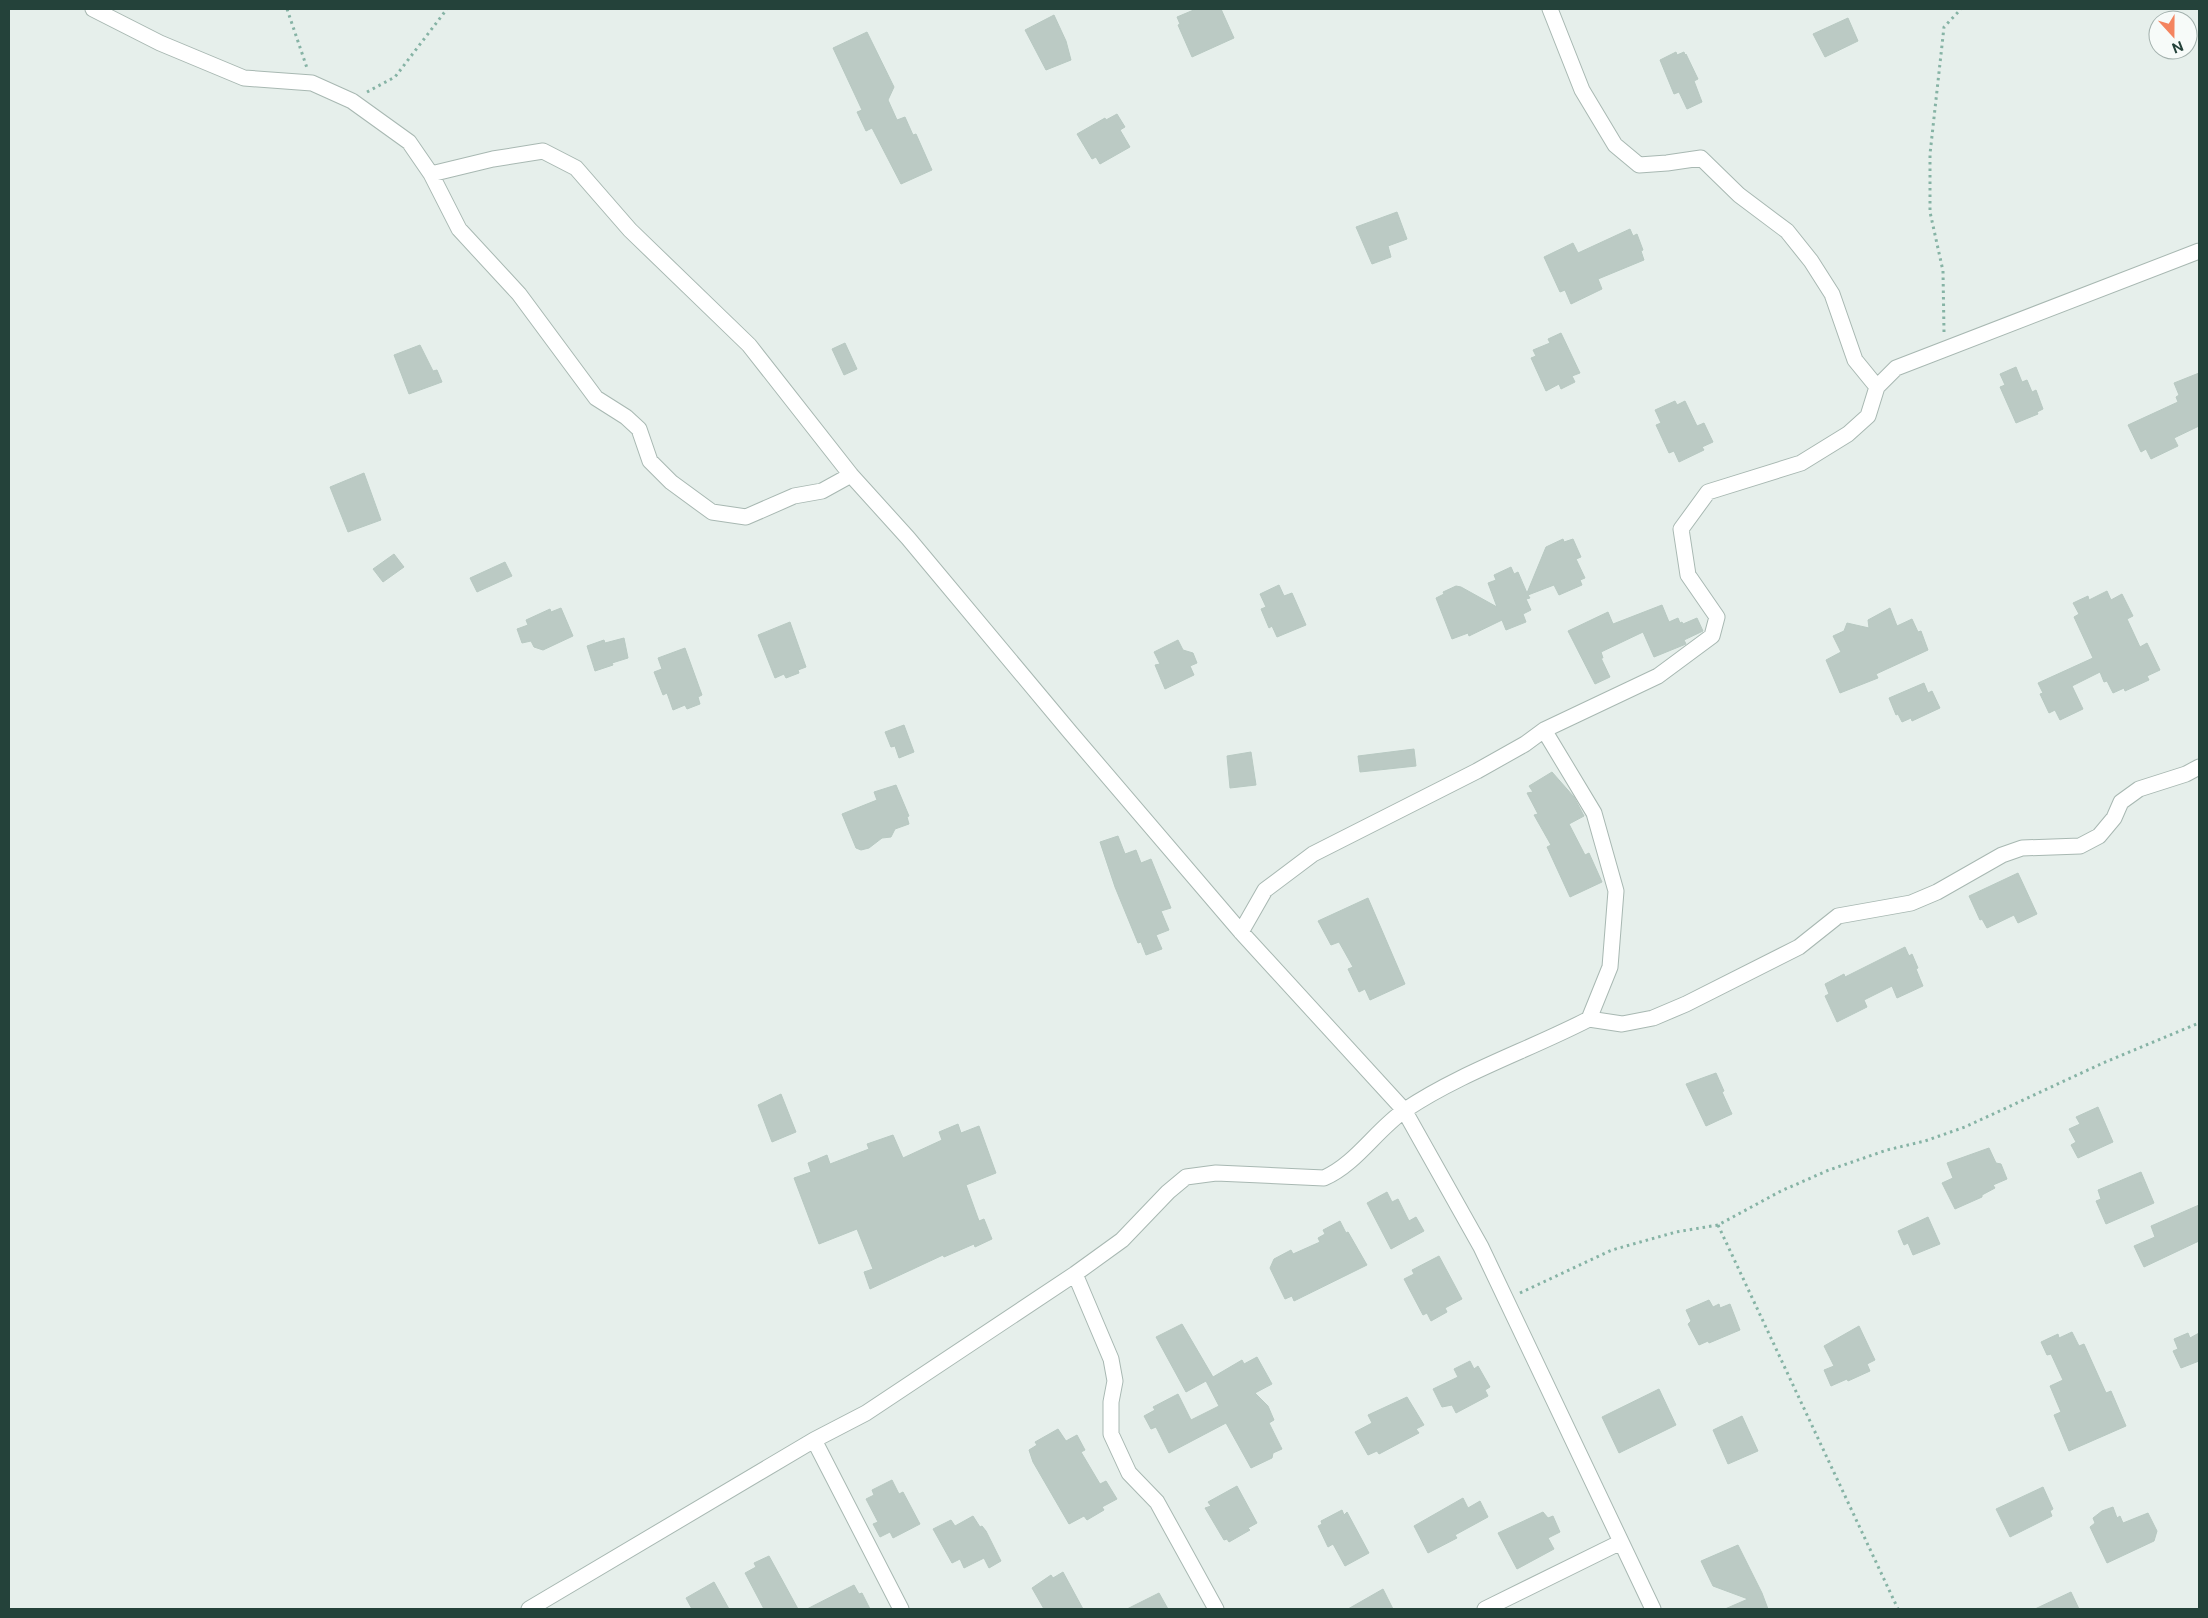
<svg xmlns="http://www.w3.org/2000/svg" width="2208" height="1618" viewBox="0 0 2208 1618" font-family="'Public Sans',sans-serif">
<rect width="100%" height="100%" fill="#e6efeb"/>
<path fill="#bbcac4" stroke="#b8c9c2" d="M1196,9H1221L1234,38L1192,57L1178,25L1180,24L1177,17Z
M1054,15L1066,41L1071,60L1046,70L1025,30Z
M1848,18L1858,41L1825,57L1813,34Z
M867,32L894,87L888,100L897,120L905,117L913,135L916,134L932,170L901,184L872,128L866,131L857,112L862,110L833,48Z
M1676,52L1677,55L1684,52L1685,55L1686,54L1698,79L1694,81L1702,102L1687,109L1679,92L1674,94L1660,60Z
M1117,114L1125,127L1120,130L1130,147L1100,164L1096,157L1092,159L1077,134L1105,118L1106,120Z
M1397,212L1407,239L1388,246L1391,257L1372,264L1356,227Z
M1630,229L1633,236L1637,234L1643,250L1641,251L1644,260L1598,279L1602,289L1571,304L1565,290L1560,292L1544,257L1573,243L1578,253Z
M1561,333L1580,373L1572,376L1575,382L1561,389L1559,384L1546,391L1531,358L1536,356L1533,350L1550,343L1548,339Z
M845,343L857,369L844,375L832,349Z
M420,345L433,371L437,370L442,382L409,394L394,355Z
M2016,367L2022,382L2027,380L2032,392L2036,390L2043,409L2037,412L2038,414L2016,423L2000,387L2005,385L2000,374Z
M2199,373V426L2174,438L2178,446L2151,459L2146,449L2141,452L2128,425L2178,402L2176,397L2179,395L2174,383Z
M1675,401L1677,405L1685,401L1697,426L1704,423L1713,442L1702,447L1704,450L1679,462L1674,451L1669,453L1656,425L1661,423L1655,410Z
M364,473L381,520L348,532L330,487Z
M1563,539L1564,542L1573,539L1581,557L1576,559L1585,578L1580,580L1582,585L1559,595L1554,585L1528,595L1530,598L1526,599L1531,610L1523,614L1526,622L1506,630L1502,620L1469,636L1468,633L1452,639L1436,598L1444,594L1443,592L1456,586L1461,587L1497,607L1488,583L1496,580L1494,575L1511,567L1514,574L1518,572L1527,593L1546,547Z
M394,554L404,567L383,582L373,569Z
M505,562L512,576L477,592L470,578Z
M1279,585L1284,596L1292,593L1306,625L1277,637L1272,626L1269,628L1261,609L1266,607L1260,594Z
M2107,591L2111,600L2122,594L2133,616L2127,619L2140,647L2147,643L2160,670L2147,676L2149,680L2125,691L2124,688L2113,693L2107,681L2104,682L2100,672L2072,686L2083,709L2060,720L2055,710L2049,713L2040,694L2043,693L2038,683L2093,658L2074,617L2079,614L2073,603L2088,596L2089,600Z
M1662,605L1669,622L1678,618L1680,623L1682,622L1683,624L1697,618L1703,631L1684,640L1686,644L1654,657L1643,632L1601,652L1603,658H1601L1610,677L1595,684L1568,631L1608,612L1613,624Z
M561,608L573,636L543,650L534,647L531,641L522,643L517,629L528,625L526,620L550,609L551,612Z
M1890,608L1897,626L1912,619L1918,632L1921,631L1928,650L1876,674L1878,678L1840,693L1826,660L1841,652L1833,636L1844,631L1847,623L1869,628L1868,620Z
M790,622L806,667L798,670L799,673L786,678L784,674L775,678L758,635Z
M624,638L628,658L612,663L613,665L595,671L587,646L604,640L605,643Z
M1178,640L1183,650L1193,653L1197,663L1190,666L1194,675L1165,689L1155,665L1160,664L1154,652Z
M685,648L702,695L698,697L700,704L687,709L685,705L673,710L667,693L663,695L654,672L662,669L658,658Z
M1924,683L1928,693L1932,691L1940,708L1912,721L1911,718L1902,722L1898,714L1896,715L1889,698Z
M904,725L914,752L899,758L895,746L891,747L885,732Z
M1414,749L1416,766L1360,772L1358,756Z
M1251,752L1256,785L1230,788L1227,756Z
M1552,772L1574,797L1584,816L1569,824L1585,855L1589,853L1602,882L1570,897L1547,847L1551,845L1534,815L1538,814L1527,793L1533,792L1529,786Z
M896,785L909,816L907,817L909,824L895,829L891,837L882,838L869,848L861,850L856,848L842,814L877,800L874,792Z
M1118,836L1125,854L1136,850L1141,863L1151,859L1171,908L1161,911L1169,930L1156,935L1162,949L1146,955L1141,942L1138,943L1115,887L1100,842Z
M2018,873L2037,914L2018,923L2014,915L1987,928L1982,919L1980,920L1969,896Z
M1368,898L1405,984L1370,1000L1365,989L1359,992L1348,969L1353,967L1339,942L1331,945L1318,921Z
M1905,947L1909,956L1912,954L1918,968L1916,969L1923,986L1897,998L1892,986L1864,1000L1867,1007L1837,1022L1825,996L1829,994L1825,984L1844,974L1845,977Z
M1716,1073L1724,1091L1722,1092L1732,1114L1706,1126L1686,1084Z
M781,1094L796,1132L772,1142L758,1105Z
M2098,1107L2113,1142L2078,1158L2071,1145L2076,1142L2069,1129L2080,1124L2076,1117Z
M958,1124L961,1133L979,1126L996,1173L966,1185L979,1221L984,1219L992,1239L975,1247L974,1244L944,1257L943,1255L870,1289L864,1272L873,1269L857,1229L819,1244L794,1178L811,1172L808,1163L827,1155L830,1164L869,1149L867,1144L893,1135L903,1158L942,1140L939,1132Z
M1989,1148L1996,1163L2001,1164L2007,1179L1993,1185L1995,1188L1982,1195V1197L1955,1209L1942,1183L1953,1178L1947,1163Z
M2141,1172L2154,1203L2106,1224L2096,1201L2101,1199L2098,1190Z
M1387,1192L1392,1202L1398,1199L1409,1221L1416,1217L1424,1231L1391,1249L1367,1203Z
M2199,1205V1241L2144,1267L2134,1246L2155,1237L2151,1226Z
M1928,1217L1940,1244L1913,1255L1908,1243L1904,1245L1898,1231Z
M1340,1221L1346,1233L1348,1232L1367,1265L1294,1301L1292,1296L1285,1299L1270,1268L1274,1259L1291,1250L1293,1254L1320,1242L1318,1238L1325,1234L1323,1230Z
M1439,1256L1462,1299L1445,1308L1447,1312L1431,1321L1427,1313L1423,1315L1404,1279L1414,1274L1412,1270Z
M1709,1300L1713,1307L1719,1304L1720,1308L1730,1304L1740,1330L1709,1343L1708,1341L1699,1345L1688,1324L1691,1321L1686,1310Z
M1182,1324L1213,1377L1242,1360L1244,1364L1257,1357L1272,1384L1255,1393L1268,1406L1274,1420L1269,1423L1282,1449L1273,1453L1272,1458L1251,1468L1226,1423L1169,1453L1156,1427L1151,1429L1144,1416L1155,1410L1153,1407L1178,1394L1191,1420L1219,1406L1206,1381L1186,1392L1156,1337Z
M1859,1326L1875,1360L1867,1364L1870,1371L1848,1381L1847,1379L1831,1386L1824,1370L1834,1366L1824,1346Z
M2072,1332L2079,1346L2084,1344L2106,1393L2111,1391L2126,1426L2069,1451L2054,1415L2061,1412L2050,1386L2063,1380L2051,1354L2047,1355L2041,1342L2058,1334L2059,1338Z
M2188,1333L2190,1338L2199,1333V1361L2181,1368L2173,1351L2178,1349L2174,1339Z
M1470,1361L1474,1369L1478,1366L1490,1387L1485,1390L1488,1396L1456,1413L1452,1405L1442,1407L1433,1389L1458,1377L1454,1369Z
M1659,1389L1676,1425L1619,1453L1602,1417Z
M1407,1397L1424,1425L1416,1429L1419,1433L1379,1454L1377,1451L1368,1455L1355,1432L1372,1423L1368,1415Z
M1742,1416L1758,1451L1728,1464L1713,1430Z
M1058,1429L1066,1441L1077,1435L1085,1450L1081,1452L1100,1484L1106,1481L1117,1499L1102,1507L1104,1510L1087,1520L1084,1516L1069,1524L1033,1462L1029,1450L1037,1445L1035,1442Z
M892,1480L899,1494L903,1492L920,1524L893,1538L890,1532L880,1537L873,1524L878,1522L866,1499L874,1495L872,1490Z
M1237,1486L1257,1523L1248,1528L1250,1530L1229,1542L1227,1539L1224,1540L1205,1508L1211,1506L1208,1502Z
M2043,1487L2053,1509L2050,1511L2052,1516L2010,1537L1996,1509Z
M1463,1498L1468,1508L1480,1501L1488,1517L1455,1535L1457,1538L1428,1553L1414,1526Z
M2113,1507L2117,1518L2120,1516L2123,1523L2148,1513L2157,1531L2154,1541L2107,1563L2090,1527L2095,1523L2093,1518L2102,1511Z
M1342,1510L1344,1515L1347,1512L1369,1553L1345,1566L1333,1544L1328,1547L1318,1526L1322,1524L1321,1521Z
M1543,1512L1548,1518L1553,1516L1560,1532L1548,1538L1554,1549L1517,1569L1498,1533Z
M973,1516L980,1527L982,1526L986,1531L1001,1561L989,1568L984,1558L964,1568L960,1559L952,1563L933,1529L951,1520L955,1526Z
M1738,1545L1762,1593L1768,1609H1725L1748,1599L1713,1586L1701,1561Z
M769,1556L780,1576L798,1609H764L745,1573L756,1567L754,1563Z
M1063,1572L1083,1609H1044L1032,1588L1051,1575L1053,1578Z
M714,1582L729,1609H692L686,1598Z
M854,1585L859,1594L862,1593L870,1609H807Z
M1383,1589L1393,1609H1348Z
M2071,1592L2079,1609H2035Z
M1159,1593L1168,1609H1127Z"/>
<g fill="none" stroke-linecap="round" stroke-linejoin="round">
<g stroke="#a8b8b2" stroke-width="17">
<path id="minor" d="M93,9L160,43L244,78L312,83L352,101L409,142L431,174L459,229L519,294L596,398L626,417L639,429L650,461L671,482L712,512L746,517L794,496L822,491L851,475
M1550,9L1582,90L1615,145L1639,165L1667,163L1701,158L1739,195L1787,231L1811,261L1832,294L1855,360L1877,387
M431,174L493,159L543,151L576,168L630,230L749,345L851,475L908,538L1070,732L1241,932L1404,1110L1481,1247L1653,1609
M1241,932L1265,890L1313,854L1477,771L1525,744L1544,730
M1589,1019L1622,1024L1653,1018L1686,1004L1799,947L1838,916L1911,903L1937,892L2002,855L2022,848L2080,846L2099,836L2114,818L2121,802L2139,789L2186,774L2199,767
M1075,1274L1111,1359L1115,1381L1111,1402V1434L1129,1473L1157,1502L1216,1609
M814,1440L901,1609
M529,1609L814,1440L866,1413L1075,1274L1122,1240L1168,1192L1186,1177L1216,1173L1324,1178C1356,1164 1376,1130 1405,1110C1462,1072 1529,1050 1589,1019L1610,967L1616,891L1594,813L1544,730L1658,676L1712,636L1717,617L1688,575L1681,529L1708,492L1801,463L1848,434L1868,416L1877,387L1896,368L2199,251
M1485,1609L1621,1542"/>
</g>
<path stroke="#86b3a5" stroke-width="3" stroke-dasharray="2.5 4" stroke-linecap="butt" d="M287,9L307,68
M367,92L395,77L447,9
M1944,332L1943,271L1930,212V154L1944,27L1961,9
M1718,1225L1898,1609
M1520,1293L1612,1250L1676,1232L1718,1225L1781,1191L1829,1170L1887,1150L1925,1141L1965,1127L2103,1063L2199,1023"/>
<use href="#minor" stroke="#fff" stroke-width="15"/>
</g>
<rect width="2208" height="1618" fill="none" stroke="#24423a" stroke-width="20"/>
<g transform="translate(2173 35) rotate(159)"><circle r="24" fill="#f7fbf9" stroke="#a3b1ad"/>
<path d="M0-4L9 19L0 12L-9 19Z" fill="#f4845f"/>
<text y="-8" font-size="14" font-weight="bold" text-anchor="middle" fill="#24423a">N</text>
</g>
</svg>
